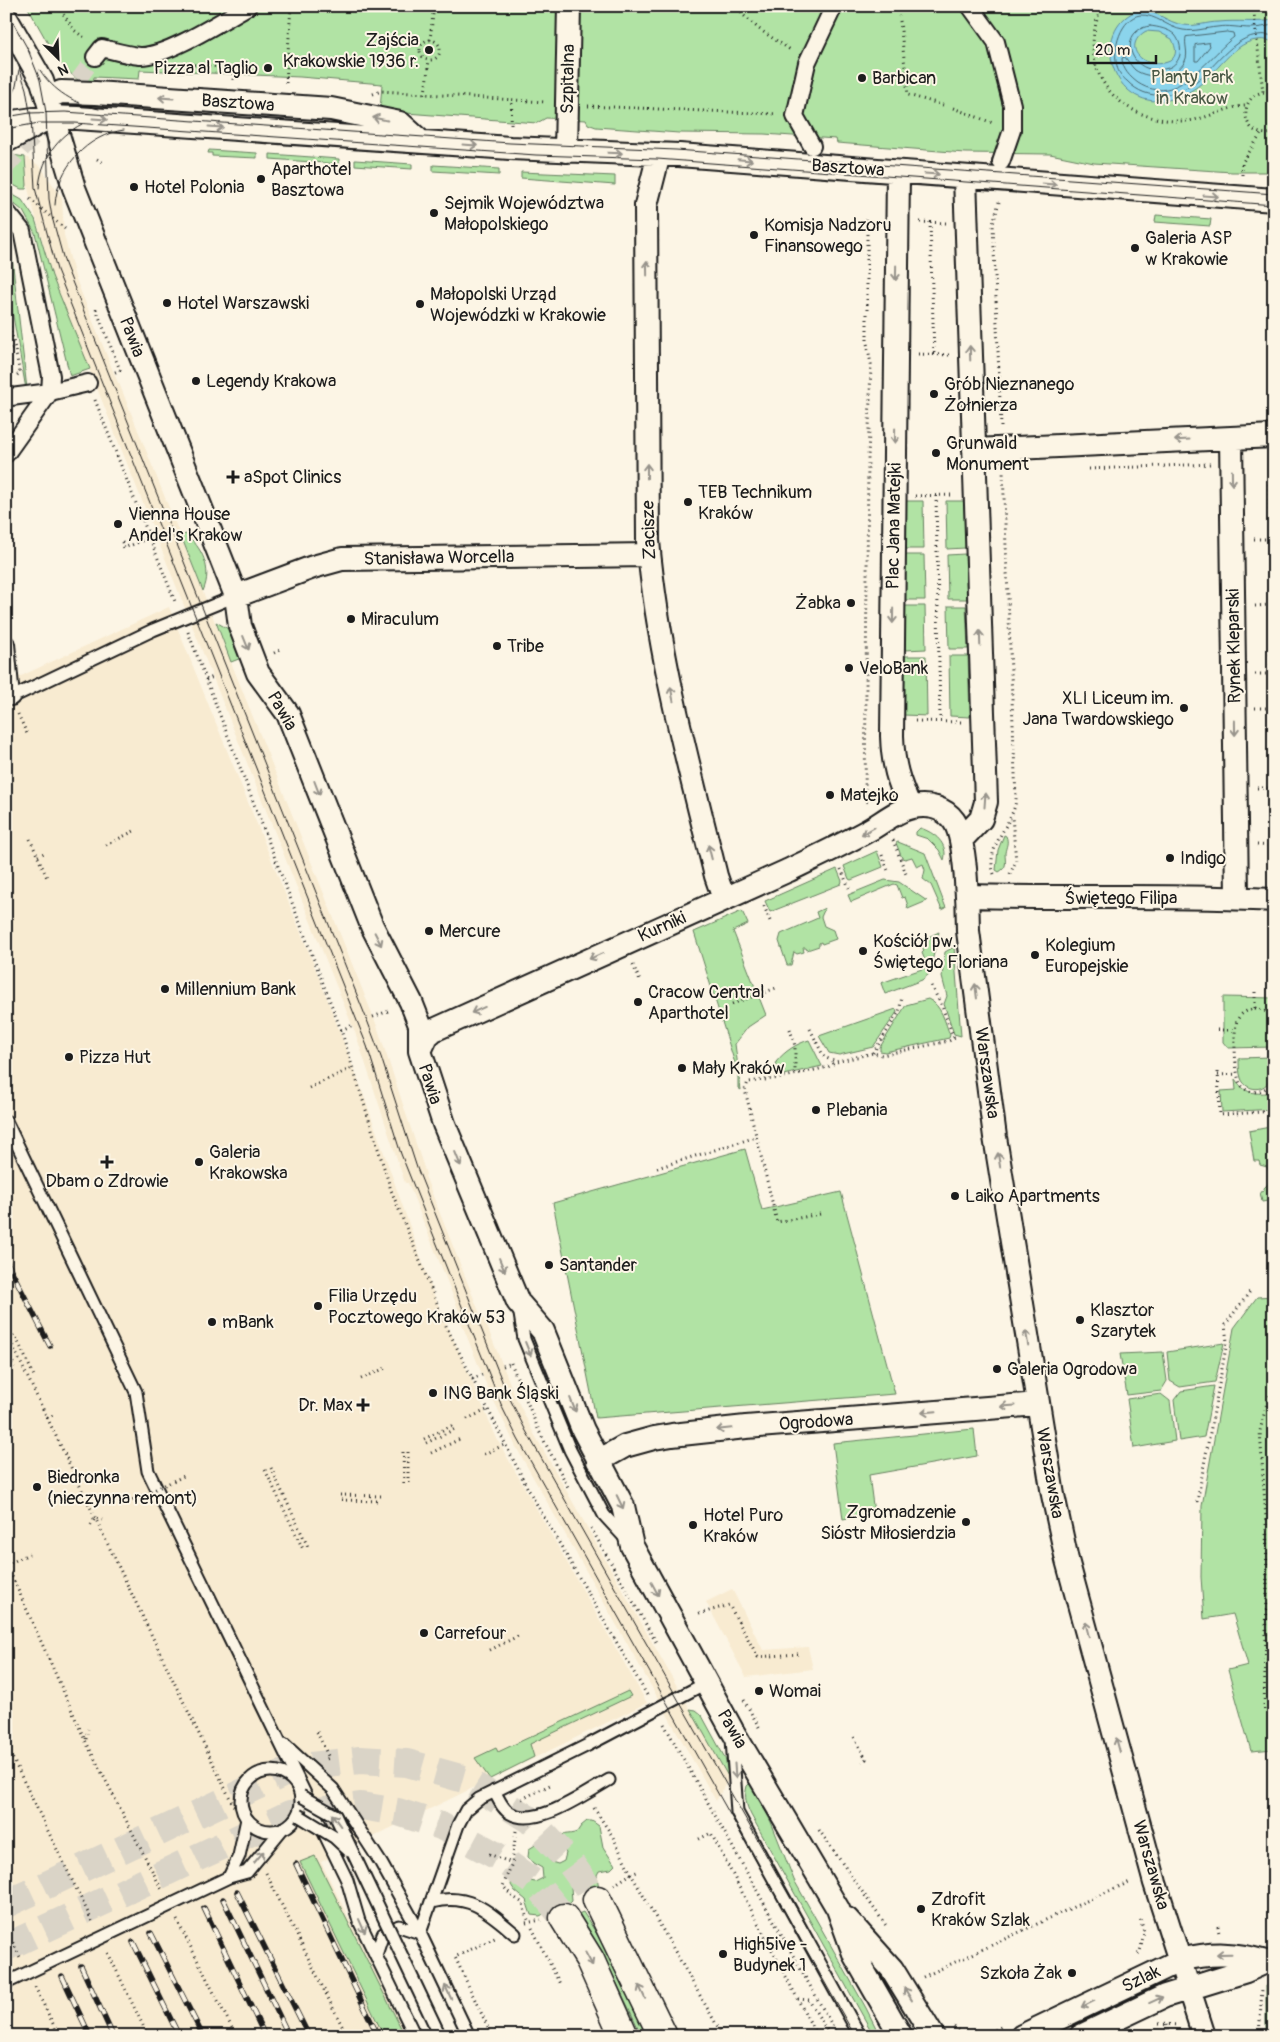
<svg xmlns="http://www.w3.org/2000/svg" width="1280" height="2042" viewBox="0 0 1280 2042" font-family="Pangolin,sans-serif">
<rect width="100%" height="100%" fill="#fcf5e5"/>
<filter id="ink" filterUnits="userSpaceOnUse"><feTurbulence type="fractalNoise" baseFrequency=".02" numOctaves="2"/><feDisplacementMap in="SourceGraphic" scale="10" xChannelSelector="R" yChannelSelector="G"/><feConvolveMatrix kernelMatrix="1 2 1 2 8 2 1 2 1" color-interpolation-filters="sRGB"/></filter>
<g filter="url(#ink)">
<path fill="#f8ebd1" d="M26,157L40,166L62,198L64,235L75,277L118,383H119L377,1026L426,1174L425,1176L480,1314H482L515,1396L532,1430L729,1778L716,1801L516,1447L486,1384L461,1322L463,1321L408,1183H405L356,1035L52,276L27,185Z
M169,607L318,975L360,1085L434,1295L498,1441L647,1703L321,1862L407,2036H6V683Z
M732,1589L763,1650L808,1647L813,1669L746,1677L706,1602Z"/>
<path fill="#b1e3a4" stroke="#668060" d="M27,6H1274V172H1232L1094,163L1050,154L965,153L837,143L836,139L764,134L679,133L596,127L588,124L586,120L546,118L537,123L380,111L382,84L300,77L140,70L139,79L94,77L93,85L79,81L59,63Z
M209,150L257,153V158L212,156V153H208Z
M6,154L25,157L27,185L26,189H21L6,181Z
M270,154L339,159V164L270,159Z
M355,160L412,164V169L355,165Z
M433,165L499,169V175L433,171Z
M521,172L615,176V185L521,178Z
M6,191L22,200L35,219L52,276L90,369L70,376L35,233L23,211L6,197Z
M1156,215L1211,219L1210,226L1155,222Z
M6,230L9,231L27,389H26L8,288Z
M906,501H923L924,549H905Z
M946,501H964L965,548L947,549Z
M186,534C202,548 213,569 203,591L181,536Z
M965,554L967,599H948L947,555Z
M905,555H924L925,600H905Z
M905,606H925L926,649L905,650Z
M948,606H966L968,649H949Z
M216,622L230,630L244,657L231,662Z
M905,656H926L927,716L904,715Z
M949,656H968L970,717L950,716Z
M920,828C934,832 949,844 944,860L939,850L928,839L916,835V832Z
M1004,835L1006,836C1009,843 1006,846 1005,853C1005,862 1008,867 999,872L996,870L998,850Z
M898,842L925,853L946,908L942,910L931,885L923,879L925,870L923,864L917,867L912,857L905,859L902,858L896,843Z
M877,851L883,867L851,880L849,879L844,866Z
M837,869L842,881L841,884L770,912L765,901Z
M885,880L899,882L927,901L908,909L907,907L908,906L905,897L902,898L897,885L894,884L851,902L848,895Z
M825,908L821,917L824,926L833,930L836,939L822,944L821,942L819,943V946L807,950L806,948H803L804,952L797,954L794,952L791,965H787L779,941L781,934L818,918L816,912Z
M742,911L748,924L733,931L766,1015L748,1027L735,1044L741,1090L738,1088V1073L694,932Z
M939,932L929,974L922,980L885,994L881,983L925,968L927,965L922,953L924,951L920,941Z
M954,947L961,1036L954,1034L944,1004L947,996L942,977L945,952Z
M1223,997L1274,998V1047L1228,1048L1223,1042Z
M928,999C942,1005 945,1023 950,1035L949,1038L885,1052L880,1051V1047L906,1005Z
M896,1009L897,1012L873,1047L839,1055L829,1053L819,1036Z
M809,1040L822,1066L779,1076L776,1062C785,1051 796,1044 809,1040Z
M1271,1057C1271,1065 1272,1074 1269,1081C1262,1093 1245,1090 1241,1078C1239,1072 1239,1064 1239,1058Z
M1235,1079C1244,1092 1251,1094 1266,1093L1274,1084V1109L1222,1112L1221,1091L1236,1090Z
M1270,1127L1274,1154V1200L1262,1202L1260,1192L1264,1191V1188L1268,1184L1271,1175L1267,1167L1260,1165L1259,1161H1254L1249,1131Z
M745,1149L762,1210L841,1192L895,1394L596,1418L553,1203Z
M1274,1296V1749L1251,1751L1228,1670L1248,1665L1233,1614L1204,1619L1201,1577L1202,1506L1234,1328L1257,1297Z
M1224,1343L1215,1382L1180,1387L1170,1381L1167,1352Z
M1163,1352L1167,1381L1161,1391L1127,1395L1120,1354Z
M1214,1386L1204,1437L1179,1441L1174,1400L1181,1391Z
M1161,1394L1170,1401L1175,1441L1134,1448L1127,1399Z
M974,1429L977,1456L869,1475L874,1513L843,1519L833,1443Z
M628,1691L631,1696L530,1744L534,1757L490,1779L475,1758L496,1748L498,1752Z
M690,1709L696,1710L701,1714L725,1758L729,1778Z
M749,1784L754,1788L771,1822L794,1880L866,2008L880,2036H874L751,1815C746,1805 744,1797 747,1786Z
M587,1821H592L599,1826L603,1847L615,1865L611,1869L599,1871L597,1875L599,1890L591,1892L582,1882H576L571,1887L572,1901L569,1904L563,1903L556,1895H549L544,1902C545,1908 547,1913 540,1916L531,1915L526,1900L515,1891L511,1885L512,1880L518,1875H524L530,1881L535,1882L543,1878L542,1868L533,1863L528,1857L529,1849L537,1844L544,1845L551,1862L558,1864L564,1861L566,1853L557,1842C558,1831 569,1836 577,1832L581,1826Z
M315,1856L405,2036H384L300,1862Z
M583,1912L605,1947L650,2036H642L601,1950L578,1914Z
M1274,1985V2036H1266V1986Z"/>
<path fill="#8bd4ec" stroke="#5f8a99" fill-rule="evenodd" d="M1136,11C1156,8 1166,23 1184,25C1196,27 1207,22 1219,22C1238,20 1255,23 1274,20V42C1241,30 1223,66 1202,83C1191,92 1176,100 1161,101C1110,104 1091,31 1136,11ZM1146,31L1159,32L1172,39C1176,48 1178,55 1170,61C1146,72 1119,47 1146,31Z"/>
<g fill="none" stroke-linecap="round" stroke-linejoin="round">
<path stroke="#48666f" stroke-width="1" d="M1274,25C1266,26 1259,28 1251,28C1240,28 1228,25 1217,27C1205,28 1195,32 1183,30C1168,28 1156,14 1140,15C1121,18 1112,49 1117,66C1118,72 1122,77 1127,81C1148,103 1177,97 1199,79C1221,61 1239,27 1274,36
M1150,26C1158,27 1169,29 1175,35C1184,46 1182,63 1168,68C1130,80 1115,30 1150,26Z
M1227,32L1233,33L1234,37C1208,57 1177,108 1138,83C1130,77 1122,69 1122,58L1125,57C1128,61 1131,66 1135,70C1149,80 1177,78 1185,61C1189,53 1184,45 1186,37Z
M1209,43L1210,46L1198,61H1195V45Z"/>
<path stroke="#dad4c7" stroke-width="16" stroke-dasharray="16 8" stroke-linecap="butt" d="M64,99L95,57
M6,168L45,124"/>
<path stroke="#dad4c7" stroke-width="28" stroke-dasharray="28 14" stroke-linecap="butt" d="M6,1904L295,1768L360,1760L407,1763L464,1779L530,1820L568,1860L597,1900
M6,1947L290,1814L361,1806L398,1812L441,1826L497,1856L536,1884L564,1918"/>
<g stroke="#1c1c1c" stroke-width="15">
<path id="service" d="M6,700L153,630L236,596
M6,1121L136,1392L148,1471L347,1880L359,1921L415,2036
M519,1308L524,1339L570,1450L604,1515L627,1540
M732,1739L737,1812L860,2036
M284,1744L333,1789L381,1863L420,1933L469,2036
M241 1801a30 30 0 1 1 60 0a30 30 0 1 1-60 0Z
M494,1791C499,1799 502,1809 510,1813C537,1829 585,1793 609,1780
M229,1877L239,1856L247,1819
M432,1902C469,1892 489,1912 515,1934
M420,1933L458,1825L466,1810L479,1799L590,1744L706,1683
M376,1955L383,1934L399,1926L420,1933
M6,1983L229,1877L247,1872L283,1828"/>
</g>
<g stroke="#1c1c1c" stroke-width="20">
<path id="pedestrian" d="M970,6L996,42L1012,105V130L1001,162
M95,57L102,48C114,51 127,55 140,56C166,57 223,20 248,6
M812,146L795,116L807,63L834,6
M6,211L22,231L51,376L50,392L6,454
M11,397L50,392L88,383
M6,644L11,697"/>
</g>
<g stroke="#1c1c1c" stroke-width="26">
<path id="minor" d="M6,18L42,81L74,188L236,596L240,626L258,673L288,714L372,926L411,1002L420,1025V1051L444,1124L518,1302L543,1331L583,1430L623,1506L632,1546L732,1730L838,1909L855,1956L901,2036
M47,98L61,92L95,93L331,109L400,123L421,142
M6,123L47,117L77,118L510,148L679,155L1274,200
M6,141L39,123
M566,151L569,6
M659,154L646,205L648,541C658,655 689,766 716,876L724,899
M898,172L892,736C893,765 898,781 910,807
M974,450L1231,438
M236,596L313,567L342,559L649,555
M961,840L981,819L986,802L965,177
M967,896C1069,899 1172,894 1274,900
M1237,898L1231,438L1274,436
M420,1051L427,1036L434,1030L787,871C814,858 842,845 869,830C882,823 898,809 913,807C929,804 945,808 954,821C966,838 968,908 968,931L995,1137L1053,1495L1067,1560L1155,1883L1204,2036
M598,1461L625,1446L654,1438L672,1435L746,1427L1038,1404
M847,1919L892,1969L933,2036
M1022,2036L1181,1960C1212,1952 1236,1953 1266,1962
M1081,2036L1165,1996L1246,1971L1266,1962H1272"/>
</g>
<g stroke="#1c1c1c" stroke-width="31">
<path id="tertiary" d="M597,1900L663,2036
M564,1918L590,1960L624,2036"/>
</g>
<path stroke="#1c1c1c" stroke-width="3" stroke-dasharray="1 4" stroke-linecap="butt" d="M58,6L74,30L86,39
M733,6L759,29L792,51
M897,6L899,16
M1102,6C1073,72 1119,124 1187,121C1208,119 1227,106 1247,106
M1253,6L1263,92
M900,21L908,95L943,105
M420 50a10 10 0 1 1 20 0a10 10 0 1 1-20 0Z
M430,40L434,6
M184,64L233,68V80
M286,83L291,6
M1274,93C1238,84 1235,141 1274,133
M373,94L381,91L545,102
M425,94L429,60
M588,106L777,114
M953,108L993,123
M511,124L512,101
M97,159L102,162
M1242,175V163L1261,134
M30,199L65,229
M999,202L993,224L1001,427
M867,219V343L871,364L868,460L865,802L871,801
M920,222L946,223
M930,222L934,355
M6,307L20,373L16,376
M96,309L120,370L113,373
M6,350L15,347
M918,354L949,355
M95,400L176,604
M1269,464L1271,671
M1089,469L1211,464
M915,496L954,495
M936,496L940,721
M1254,539H1269
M122,542L124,548L149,538
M1255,606L1270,605
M188,632L341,1030L391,1190L447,1328L528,1489L647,1695
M274,653L282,649
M1274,671H1271L1274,772
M1255,674H1272
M206,680L213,677
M1255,708H1272
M18,714L28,736
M915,721L961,722
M1257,788H1274
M30,839L48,880
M893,840L906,874
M106,845L134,831
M1257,845L1274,846
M882,855L889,873
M38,856L44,853
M841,869L849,888
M994,874C984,846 1014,824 1016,799L1003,471
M1010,874L1016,861L1012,817
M764,906L770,921
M633,965L640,981
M931,986L941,1004L954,1038
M1255,992V1008C1248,1010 1240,1013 1237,1021C1233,1030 1235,1074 1240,1083C1248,1098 1268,1092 1274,1079
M732,1004L779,987
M1255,1008C1265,1010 1270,1013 1274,1022
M373,1017L391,1010
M790,1029L795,1046V1074
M810,1029L824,1057L836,1062
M341,1030L353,1025
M1217,1030H1235
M873,1053L899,1012L902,997
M1218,1072L1220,1115L1274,1111
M1218,1075L1237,1074
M309,1088L352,1068
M657,1168L756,1137
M820,1214L777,1222L745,1090L748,1082L780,1078L828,1067L836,1062L873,1053L882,1055L949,1041L955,1038
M6,1332L235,1809
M6,1342L9,1338L15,1335L34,1376
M6,1349L15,1367
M511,1363L539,1431L568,1487
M503,1366L512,1363
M361,1379L388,1367
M472,1379L482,1375
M47,1418L55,1414
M467,1419L487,1410
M424,1439L453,1425
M426,1443L455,1429
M431,1453L460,1439
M484,1454L504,1445
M340,1495L381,1496
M341,1500L381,1501
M1197,1502L1227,1342L1225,1325L1251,1290
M91,1525L95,1518L102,1520
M591,1528L656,1642
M6,1563L85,1740L163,1892
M6,1565L29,1554
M1267,1596L1274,1594
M699,1614L729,1605L758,1657L798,1654
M490,1650L518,1636
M744,1700L760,1729
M1264,1710L1267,1596L1266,1519L1260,1431L1268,1398L1274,1389
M664,1724L838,2036
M317,1732L329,1758L324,1760
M854,1737L866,1759L862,1762
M86,1739L88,1729
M6,1745L93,1923
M522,1799L550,1785
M594,1808L613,1837L631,1874L723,2036
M819,1830L887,1927
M516,1831L512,1863L503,1886L512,1896L523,1903L525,1913L529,1922
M699,1839L711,1833L817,2036
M489,1854L512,1863
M266,1873L347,2036
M614,1885L631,1874L637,1872
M177,1920L236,2036
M526,1923L541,1920
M1218,1926L1219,1934
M532,1928L561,1986
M6,1929L21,1959
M108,1953L148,2036
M1138,1954L1140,1952L1144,1932L1140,1918
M923,1977L1095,1897L1130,1882
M35,1987L59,2036
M798,1999L809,2000L830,2036
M1159,2024L1178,2025
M1166,2025L1169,2036
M954,2027L968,2036
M492,2036L455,1957L495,1938
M971,2036L988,2033L1003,2026
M1259,2036L1262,1989"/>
<use href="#service" stroke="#fcf5e5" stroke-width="11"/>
<use href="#pedestrian" stroke="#fcf5e5" stroke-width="16"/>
<use href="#minor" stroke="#fcf5e5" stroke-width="22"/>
<use href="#tertiary" stroke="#fcf5e5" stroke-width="28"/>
<path stroke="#1c1c1c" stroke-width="1" d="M6,10L30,53
M6,37L19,67L26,89L31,118L35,188L57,270L367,1046L401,1154L503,1409L518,1439L855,2036
M27,47L40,80L46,112L49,199L52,217L65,264L367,1020L381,1057L417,1168L506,1391L526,1431L850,2003L867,2036
M40,70C53,91 75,104 99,109
M6,106L16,86L19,70
M6,117L30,113L65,112L510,143L676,150L1274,194
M6,129L39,123H75L536,155L657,159L1274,205
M39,189C40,161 57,137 82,124
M55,205C57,168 87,135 124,130"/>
<g stroke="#1c1c1c" stroke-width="5.5">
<path id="rail" d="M6,1260L50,1346
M296,1864L378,2036
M237,1892L309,2036
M223,1899L289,2036
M204,1908L265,2036
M151,1933L203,2036
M133,1942L179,2036
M81,1966L113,2036
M62,1976L90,2036"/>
</g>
<use href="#rail" stroke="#fcf5e5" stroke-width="4" stroke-dasharray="11" stroke-linecap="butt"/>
<g stroke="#1c1c1c" stroke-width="15" stroke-linecap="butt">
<path id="service-bridge" d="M301,1796L335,1815L440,2036
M298,1815L334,1837L349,1851"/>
</g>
<path stroke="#1c1c1c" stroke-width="3" stroke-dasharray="1 4" stroke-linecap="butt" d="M403,1452L404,1486
M408,1452V1487
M271,1468L309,1549
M265,1470L304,1551
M128,1502L186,1475"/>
<use href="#service-bridge" stroke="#fcf5e5" stroke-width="11"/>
</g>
<defs><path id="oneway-shaft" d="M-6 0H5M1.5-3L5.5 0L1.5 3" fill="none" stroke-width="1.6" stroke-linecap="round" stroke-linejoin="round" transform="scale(1.25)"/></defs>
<g stroke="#97938b">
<use href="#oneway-shaft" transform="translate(166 98) rotate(-176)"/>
<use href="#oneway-shaft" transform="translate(100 119) rotate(4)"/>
<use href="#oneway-shaft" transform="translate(380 119) rotate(-168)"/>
<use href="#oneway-shaft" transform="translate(216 127) rotate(4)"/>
<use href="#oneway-shaft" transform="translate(470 145) rotate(4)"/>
<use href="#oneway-shaft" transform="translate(615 153) rotate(2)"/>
<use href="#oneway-shaft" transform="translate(745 160) rotate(5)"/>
<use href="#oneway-shaft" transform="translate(932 174) rotate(4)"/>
<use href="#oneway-shaft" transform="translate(1049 184) rotate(4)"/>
<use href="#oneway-shaft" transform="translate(1211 196) rotate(4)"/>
<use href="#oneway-shaft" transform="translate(647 268) rotate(-91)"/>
<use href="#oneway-shaft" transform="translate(896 273) rotate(91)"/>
<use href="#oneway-shaft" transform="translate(970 353) rotate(-92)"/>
<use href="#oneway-shaft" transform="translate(895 436) rotate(91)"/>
<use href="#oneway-shaft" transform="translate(1182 440) rotate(177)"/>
<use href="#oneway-shaft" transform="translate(647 471) rotate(-90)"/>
<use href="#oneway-shaft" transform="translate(1232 478) rotate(89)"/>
<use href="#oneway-shaft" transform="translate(893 616) rotate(91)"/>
<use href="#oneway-shaft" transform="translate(980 638) rotate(-92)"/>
<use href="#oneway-shaft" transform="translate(246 643) rotate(68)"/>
<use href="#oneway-shaft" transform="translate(672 694) rotate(-101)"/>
<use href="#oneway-shaft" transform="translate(1235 728) rotate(89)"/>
<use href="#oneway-shaft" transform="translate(317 788) rotate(69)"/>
<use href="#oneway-shaft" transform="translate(985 800) rotate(-86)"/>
<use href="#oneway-shaft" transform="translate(868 831) rotate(151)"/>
<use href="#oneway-shaft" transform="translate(710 852) rotate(-104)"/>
<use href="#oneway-shaft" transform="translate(378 939) rotate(63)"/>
<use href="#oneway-shaft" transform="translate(596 956) rotate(156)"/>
<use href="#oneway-shaft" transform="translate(976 991) rotate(-97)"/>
<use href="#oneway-shaft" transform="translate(478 1010) rotate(156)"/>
<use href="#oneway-shaft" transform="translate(458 1159) rotate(68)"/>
<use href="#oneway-shaft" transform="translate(999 1160) rotate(-99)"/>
<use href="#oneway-shaft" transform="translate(502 1265) rotate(67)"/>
<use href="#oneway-shaft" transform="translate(1027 1338) rotate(-99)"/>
<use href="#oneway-shaft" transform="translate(528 1349) rotate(68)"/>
<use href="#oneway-shaft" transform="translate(573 1405) rotate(68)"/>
<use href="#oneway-shaft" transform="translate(1008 1406) rotate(176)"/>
<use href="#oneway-shaft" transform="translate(929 1412) rotate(175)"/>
<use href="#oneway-shaft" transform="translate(724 1429) rotate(174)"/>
<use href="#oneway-shaft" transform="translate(620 1502) rotate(64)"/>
<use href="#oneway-shaft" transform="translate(655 1589) rotate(62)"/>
<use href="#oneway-shaft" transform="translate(1087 1629) rotate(-104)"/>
<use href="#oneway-shaft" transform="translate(1118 1745) rotate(-105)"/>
<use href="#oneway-shaft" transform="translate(735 1771) rotate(86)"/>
<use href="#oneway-shaft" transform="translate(336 1820) rotate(-126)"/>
<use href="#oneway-shaft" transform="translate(259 1857) rotate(-50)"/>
<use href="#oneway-shaft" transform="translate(362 1926) rotate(66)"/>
<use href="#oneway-shaft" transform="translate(1224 1954) rotate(179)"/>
<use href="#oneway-shaft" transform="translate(589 1959) rotate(61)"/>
<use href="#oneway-shaft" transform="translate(448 1992) rotate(-115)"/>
<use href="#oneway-shaft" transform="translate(642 1992) rotate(-115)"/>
<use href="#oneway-shaft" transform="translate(908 1994) rotate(-122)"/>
<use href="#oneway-shaft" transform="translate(1156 2000) rotate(-24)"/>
<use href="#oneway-shaft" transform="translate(1088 2004) rotate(154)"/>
</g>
</g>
<g fill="#1c1c1c" stroke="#fcf5e5" stroke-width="2">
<circle cx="429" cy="50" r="5"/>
<circle cx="268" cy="68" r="5"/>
<circle cx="862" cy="78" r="5"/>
<circle cx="261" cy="179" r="5"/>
<circle cx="134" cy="187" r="5"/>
<circle cx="434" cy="213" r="5"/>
<circle cx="754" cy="235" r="5"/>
<circle cx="1135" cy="248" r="5"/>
<circle cx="167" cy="303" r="5"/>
<circle cx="420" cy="304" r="5"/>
<circle cx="196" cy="381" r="5"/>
<circle cx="934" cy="394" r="5"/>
<circle cx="936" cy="453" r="5"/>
<path d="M230.5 469.5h5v5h5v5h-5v5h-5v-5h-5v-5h5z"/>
<circle cx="688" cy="502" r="5"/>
<circle cx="118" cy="524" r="5"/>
<circle cx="851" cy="603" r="5"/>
<circle cx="351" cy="619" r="5"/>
<circle cx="497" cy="646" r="5"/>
<circle cx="849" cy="668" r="5"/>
<circle cx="1184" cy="708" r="5"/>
<circle cx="830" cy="795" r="5"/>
<circle cx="1170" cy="858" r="5"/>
<circle cx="429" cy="931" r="5"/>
<circle cx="863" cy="951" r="5"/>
<circle cx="1035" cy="955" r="5"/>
<circle cx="165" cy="989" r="5"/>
<circle cx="638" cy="1002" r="5"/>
<circle cx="69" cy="1057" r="5"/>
<circle cx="682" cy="1068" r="5"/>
<circle cx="816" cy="1110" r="5"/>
<path d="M104.5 1154.5h5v5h5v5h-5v5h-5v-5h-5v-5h5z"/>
<circle cx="199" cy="1162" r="5"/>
<circle cx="955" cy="1196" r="5"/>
<circle cx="549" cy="1265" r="5"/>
<circle cx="318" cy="1306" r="5"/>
<circle cx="1080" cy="1320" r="5"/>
<circle cx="212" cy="1322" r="5"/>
<circle cx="997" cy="1369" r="5"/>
<circle cx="433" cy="1393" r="5"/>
<path d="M360.5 1397.5h5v5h5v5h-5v5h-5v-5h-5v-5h5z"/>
<circle cx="37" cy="1487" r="5"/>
<circle cx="966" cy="1522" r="5"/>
<circle cx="693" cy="1525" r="5"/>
<circle cx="424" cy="1633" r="5"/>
<circle cx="759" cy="1691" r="5"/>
<circle cx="921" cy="1909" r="5"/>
<circle cx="723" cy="1954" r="5"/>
<circle cx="1072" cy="1973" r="5"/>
</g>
<g text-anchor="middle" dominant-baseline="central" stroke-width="4" stroke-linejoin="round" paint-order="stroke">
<g font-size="18" fill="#1c1c1c" stroke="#fcf5e5" text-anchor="start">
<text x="419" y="40" text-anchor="end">Zajścia<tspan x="419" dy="21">Krakowskie 1936 r.</tspan></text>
<text x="258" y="68" text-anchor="end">Pizza al Taglio</text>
<text x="872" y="78">Barbican</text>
<text x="271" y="169">Aparthotel<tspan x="271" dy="21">Basztowa</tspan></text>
<text x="144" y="187">Hotel Polonia</text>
<text x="444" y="203">Sejmik Województwa<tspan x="444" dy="21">Małopolskiego</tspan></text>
<text x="764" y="225">Komisja Nadzoru<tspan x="764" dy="21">Finansowego</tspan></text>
<text x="1145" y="238">Galeria ASP<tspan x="1145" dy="21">w Krakowie</tspan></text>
<text x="430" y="294">Małopolski Urząd<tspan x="430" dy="21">Wojewódzki w Krakowie</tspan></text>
<text x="177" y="303">Hotel Warszawski</text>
<text x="206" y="381">Legendy Krakowa</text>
<text x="944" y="384">Grób Nieznanego<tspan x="944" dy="21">Żołnierza</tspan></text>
<text x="946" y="443">Grunwald<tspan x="946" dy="21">Monument</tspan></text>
<text x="244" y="477">aSpot Clinics</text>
<text x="698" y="492">TEB Technikum<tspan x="698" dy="21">Kraków</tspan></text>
<text x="128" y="514">Vienna House<tspan x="128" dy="21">Andel's Krakow</tspan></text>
<text x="841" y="603" text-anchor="end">Żabka</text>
<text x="361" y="619">Miraculum</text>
<text x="507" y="646">Tribe</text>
<text x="859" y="668">VeloBank</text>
<text x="1174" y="698" text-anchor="end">XLI Liceum im.<tspan x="1174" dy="21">Jana Twardowskiego</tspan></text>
<text x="840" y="795">Matejko</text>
<text x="1180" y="858">Indigo</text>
<text x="439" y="931">Mercure</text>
<text x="873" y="941">Kościół pw.<tspan x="873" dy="21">Świętego Floriana</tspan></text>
<text x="1045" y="945">Kolegium<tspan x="1045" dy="21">Europejskie</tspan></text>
<text x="175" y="989">Millennium Bank</text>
<text x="648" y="992">Cracow Central<tspan x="648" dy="21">Aparthotel</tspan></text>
<text x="79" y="1057">Pizza Hut</text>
<text x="692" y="1068">Mały Kraków</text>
<text x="826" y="1110">Plebania</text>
<text x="209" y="1152">Galeria<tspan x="209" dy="21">Krakowska</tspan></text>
<text x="107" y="1181" text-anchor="middle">Dbam o Zdrowie</text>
<text x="965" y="1196">Laiko Apartments</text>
<text x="559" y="1265">Santander</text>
<text x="328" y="1296">Filia Urzędu<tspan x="328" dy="21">Pocztowego Kraków 53</tspan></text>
<text x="1090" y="1310">Klasztor<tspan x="1090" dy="21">Szarytek</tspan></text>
<text x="222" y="1322">mBank</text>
<text x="1007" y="1369">Galeria Ogrodowa</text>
<text x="443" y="1393">ING Bank Śląski</text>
<text x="353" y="1405" text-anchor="end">Dr. Max</text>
<text x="47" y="1477">Biedronka<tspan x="47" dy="21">(nieczynna remont)</tspan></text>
<text x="956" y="1512" text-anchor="end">Zgromadzenie<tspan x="956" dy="21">Sióstr Miłosierdzia</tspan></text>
<text x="703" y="1515">Hotel Puro<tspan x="703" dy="21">Kraków</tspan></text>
<text x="434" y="1633">Carrefour</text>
<text x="769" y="1691">Womai</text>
<text x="931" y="1899">Zdrofit<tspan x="931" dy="21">Kraków Szlak</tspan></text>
<text x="733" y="1944">High5ive -<tspan x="733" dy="21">Budynek 1</tspan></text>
<text x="1062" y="1973" text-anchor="end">Szkoła Żak</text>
</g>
<g font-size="18" fill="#495845" stroke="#fcf5e5">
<text x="1192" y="77">Planty Park<tspan x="1192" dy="21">in Krakow</tspan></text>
</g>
<g font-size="18" fill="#1c1c1c" stroke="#fcf5e5">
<text transform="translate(568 79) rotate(-89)">Szpitalna</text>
<text transform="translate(238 103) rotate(4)">Basztowa</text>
<text transform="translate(848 168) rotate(4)">Basztowa</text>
<text transform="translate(132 337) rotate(69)">Pawia</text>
<text transform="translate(894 526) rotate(-89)">Plac Jana Matejki</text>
<text transform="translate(649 530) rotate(-92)">Zacisze</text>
<text transform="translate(439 558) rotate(-1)">Stanisława Worcella</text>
<text transform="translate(1234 646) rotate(-91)">Rynek Kleparski</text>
<text transform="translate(282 711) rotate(60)">Pawia</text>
<text x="1121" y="898">Świętego Filipa</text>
<text transform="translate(662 927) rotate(-24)">Kurniki</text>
<text transform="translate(987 1073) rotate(82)">Warszawska</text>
<text transform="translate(430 1084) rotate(72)">Pawia</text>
<text transform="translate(816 1422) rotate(-4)">Ogrodowa</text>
<text transform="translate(1050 1473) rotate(80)">Warszawska</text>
<text transform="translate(732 1729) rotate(60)">Pawia</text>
<text transform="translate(1151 1865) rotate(74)">Warszawska</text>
<text transform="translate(1141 1979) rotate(-26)">Szlak</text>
</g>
</g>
<rect width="1280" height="2042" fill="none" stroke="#fcf5e5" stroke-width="25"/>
<rect x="12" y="12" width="1255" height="2017" fill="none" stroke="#1c1c1c" stroke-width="2" filter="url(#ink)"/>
<g transform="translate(58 58) rotate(156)" stroke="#fcf5e5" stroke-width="4" paint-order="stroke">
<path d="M0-4L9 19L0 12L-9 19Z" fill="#1c1c1c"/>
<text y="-8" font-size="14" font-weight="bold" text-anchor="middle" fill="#1c1c1c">N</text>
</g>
<path d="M1088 55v8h68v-8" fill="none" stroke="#1c1c1c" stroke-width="2.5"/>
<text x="1095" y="55" font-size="15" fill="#1c1c1c" stroke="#fcf5e5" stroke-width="4" paint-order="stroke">20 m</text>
</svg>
